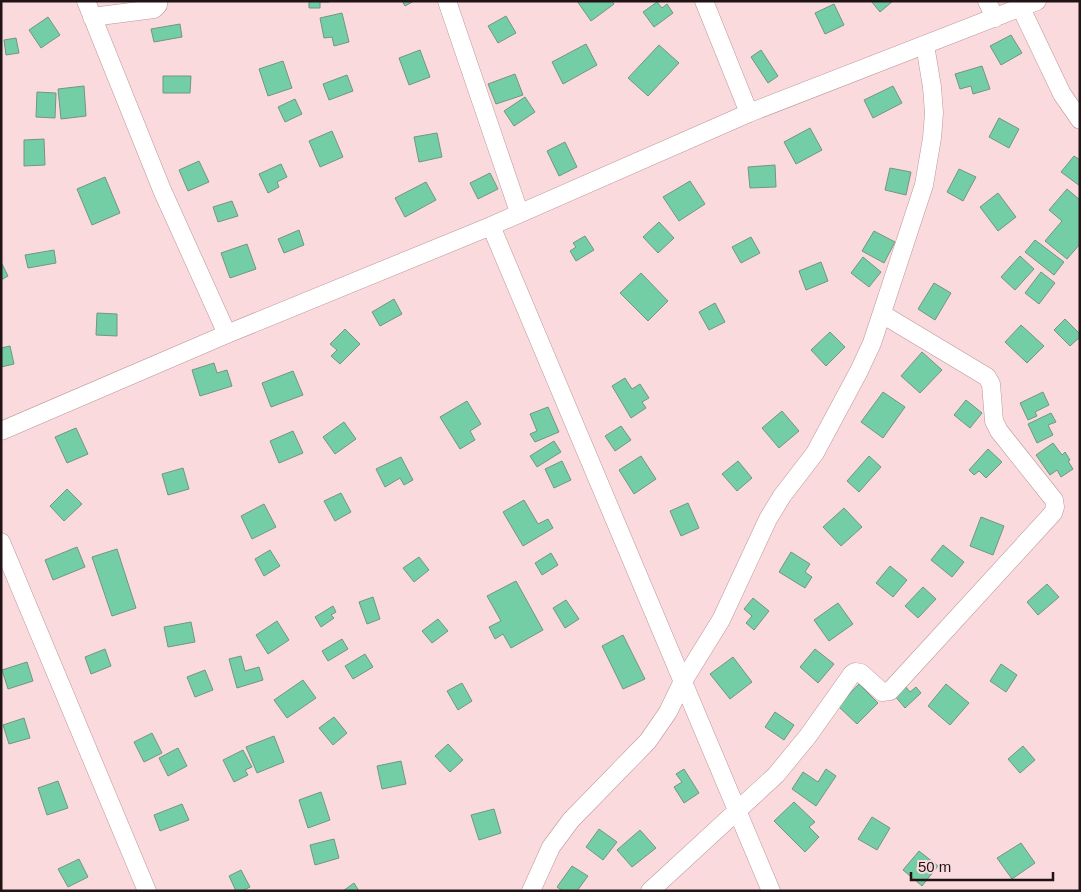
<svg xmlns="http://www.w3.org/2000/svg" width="1081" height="892" viewBox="0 0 1081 892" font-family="Arial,sans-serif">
<rect width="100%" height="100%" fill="#fadadd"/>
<path fill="#73cea5" stroke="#739584" d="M309,1H329V2H320V8H309Z
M402,1H414L405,6Z
M577,1H612L614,4L591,21Z
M871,1H893L880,12Z
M657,2L662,8L667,4L673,13L654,27L643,12Z
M834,4L844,25L825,34L815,13Z
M342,13L349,42L334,46L332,37L324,38L320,18Z
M506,16L516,33L498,43L488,26Z
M48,17L60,35L41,48L29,30Z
M180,24L182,37L154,42L151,29Z
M1011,35L1022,53L1001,65L990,46Z
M16,38L19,53L6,55L4,40Z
M586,44L597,65L563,84L552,62Z
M659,45L679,63L648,96L628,78Z
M420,50L430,77L409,85L399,58Z
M761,50L778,76L768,83L751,57Z
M283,61L292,88L268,96L259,69Z
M982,66L990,89L973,94L971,86L960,89L955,74Z
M515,74L523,95L496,104L488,84Z
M347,75L353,91L329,100L323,84Z
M163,76H191L190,93H163Z
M84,86L86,116L61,119L58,89Z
M893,86L902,103L873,118L864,100Z
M37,92L56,93L55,118L36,117Z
M525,97L535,112L514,126L504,111Z
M295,99L302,114L285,122L278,107Z
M999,118L1019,129L1009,148L989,137Z
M810,128L822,150L796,164L784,142Z
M332,131L343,157L320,167L309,141Z
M437,133L442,157L419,162L414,137Z
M44,139L45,165L24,166V140Z
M565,142L577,167L559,176L547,151Z
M1074,156L1080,160V186L1061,172Z
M199,161L209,182L188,191L179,170Z
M281,164L287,177L277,182L279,187L268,193L259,174Z
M775,165L776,187L750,188L748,167Z
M890,168L911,172L906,195L885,190Z
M959,169L976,177L963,201L947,192Z
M490,173L498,189L478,199L470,183Z
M105,177L120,213L92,225L77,189Z
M690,181L705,204L679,221L663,197Z
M426,182L436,200L405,217L395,198Z
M1067,189L1080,200V244L1067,259L1045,241L1062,221L1049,210Z
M998,193L1016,217L998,231L980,207Z
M232,201L238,216L218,222L213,207Z
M659,222L674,238L658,253L643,237Z
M299,230L304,245L284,253L278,239Z
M874,231L895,242L884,263L862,251Z
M585,236L594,250L576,261L570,251L576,247L573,243Z
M751,237L760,253L741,263L732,247Z
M1035,240L1064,262L1054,275L1025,252Z
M247,244L256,269L230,278L221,253Z
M54,250L56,263L28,268L25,255Z
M1020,256L1034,269L1015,290L1001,277Z
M863,257L881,272L869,287L851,273Z
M1,262L8,276L1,280Z
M821,262L828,281L806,290L799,271Z
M1041,272L1055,283L1039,304L1025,293Z
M641,273L668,301L648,321L620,293Z
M934,283L951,293L935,320L918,309Z
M394,299L402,314L380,326L372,312Z
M715,303L725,322L709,330L699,312Z
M97,313L117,314V336L96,335Z
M1065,319L1080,334V337L1070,346L1054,330Z
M1021,325L1044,346L1027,363L1005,342Z
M345,329L360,344L340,364L331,356L337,350L330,344Z
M830,332L845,347L826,366L811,350Z
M10,346L14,364L1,367V348Z
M922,352L942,370L920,393L901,376Z
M214,363L217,373L227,370L232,386L200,396L192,370Z
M293,371L303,395L271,407L262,383Z
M625,378L632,389L640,384L649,398L642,402L646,408L631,418L612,386Z
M883,392L905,407L883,438L861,422Z
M1043,392L1049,405L1035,412L1037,416L1028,420L1020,403Z
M966,400L982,413L970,428L954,415Z
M467,401L481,424L470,431L475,440L460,449L440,417Z
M548,407L559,432L535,442L530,434L537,431L530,414Z
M782,411L799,431L779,448L762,428Z
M1051,413L1056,422L1048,425L1053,435L1037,443L1028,424Z
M344,422L356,439L335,454L323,437Z
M621,426L631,440L615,451L605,436Z
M76,428L88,454L67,463L55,437Z
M293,431L303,453L279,463L270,441Z
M554,441L561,452L537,467L530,456Z
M1053,443L1062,455L1065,452L1070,460L1068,461L1073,469L1061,477L1057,470L1050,475L1036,455Z
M988,449L1002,462L986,478L979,471L974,475L969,470Z
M641,456L656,479L634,494L619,470Z
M869,456L881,467L859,492L847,481Z
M401,457L413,480L404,485L400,478L385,487L376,469Z
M562,461L571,480L554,488L545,469Z
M738,461L752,478L737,491L722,474Z
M183,468L189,489L168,495L162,474Z
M67,489L82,504L64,521L50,506Z
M341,493L351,512L335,521L324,501Z
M524,500L538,524L548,519L553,528L523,546L503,512Z
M688,503L699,528L681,536L670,511Z
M264,504L276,527L252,539L241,516Z
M844,508L862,527L841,546L823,527Z
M981,517L1004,526L993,555L970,546Z
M943,545L964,562L952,577L931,560Z
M77,547L85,567L53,580L45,560Z
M117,549L136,608L112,616L92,557Z
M270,550L280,566L264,576L255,559Z
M791,552L810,564L805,572L812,577L805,588L779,572Z
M551,553L558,565L542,575L535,563Z
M419,557L429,570L414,582L403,568Z
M890,566L907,580L893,597L876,583Z
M516,581L543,630L511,648L503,634L495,639L489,627L501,621L487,596Z
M1047,584L1059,597L1038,615L1027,602Z
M923,587L936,599L918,618L905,606Z
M373,597L380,619L367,624L359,602Z
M753,598L769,611L754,630L746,623L752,616L744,609Z
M566,600L579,619L565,628L553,608Z
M838,603L853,624L829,641L814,620Z
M333,606L336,612L331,615L334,618L321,627L315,617Z
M438,619L448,631L432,643L422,631Z
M277,621L289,640L268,654L256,635Z
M191,622L195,642L168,647L164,627Z
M623,635L645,679L623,689L602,646Z
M342,639L348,649L328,661L322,651Z
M105,649L111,666L91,674L85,657Z
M815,649L834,664L818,683L800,667Z
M365,654L373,667L353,679L345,666Z
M241,656L245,671L259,667L263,680L237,688L229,659Z
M733,657L752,682L730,699L710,674Z
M27,662L33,681L8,689L2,670Z
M1001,664L1017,675L1006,692L990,681Z
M205,670L213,690L195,697L187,677Z
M303,680L316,698L287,718L274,700Z
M462,683L472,701L458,710L447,691Z
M859,684L878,703L857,724L838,706Z
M946,684L969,703L950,725L928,706Z
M905,686L910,692L916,687L921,693L905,708L894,695Z
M775,712L794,725L784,740L765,727Z
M334,717L347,733L333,745L319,728Z
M24,718L30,738L9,744L3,725Z
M152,733L162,753L144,762L134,742Z
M274,736L284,762L257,773L246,747Z
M448,744L463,760L450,772L435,756Z
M1023,746L1035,760L1020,773L1008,759Z
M178,748L187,766L168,776L159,758Z
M243,750L252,767L245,770L248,775L234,782L223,760Z
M401,761L406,784L382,789L377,766Z
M684,769L699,793L684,803L674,787L682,782L676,774Z
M826,769L836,776L816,806L792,789L803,772L818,782Z
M58,781L68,808L47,815L38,788Z
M321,792L330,820L308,828L299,800Z
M794,802L815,822L809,827L819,837L805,852L774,821Z
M182,804L189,820L160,831L154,815Z
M494,809L501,833L479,840L471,815Z
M872,817L890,828L877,850L858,839Z
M599,829L617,842L603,860L586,847Z
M640,830L656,848L632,867L617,850Z
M334,839L339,858L315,865L310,845Z
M1021,843L1035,863L1012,879L997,858Z
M919,851L938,866L922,886L903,870Z
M79,859L88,877L68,887L58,869Z
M572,866L588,876L577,891H563L557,887Z
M241,870L250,887L242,891H236L229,876Z
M354,883L359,891H343Z"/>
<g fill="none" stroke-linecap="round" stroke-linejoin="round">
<g stroke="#bb9599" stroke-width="19">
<path id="street" d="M86,1L162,190L227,334
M447,1L519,212
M704,1L749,113
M987,1L995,18
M1021,8L1062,94L1080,120
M92,17L154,9L158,5V1
M491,226L771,891
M1,431L227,334L491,226L749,113L1037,1
M1,542L147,891
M531,891L551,847L571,820L648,741L668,712L682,683L721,620L768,519L782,496L815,453L859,371L872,343L924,185L932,138L934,113L932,87L925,45
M650,891L776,775L808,736L852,674L855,672L861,673L882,692L890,691L1053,513L1055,507L1054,500L999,431L994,421L991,384L987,377L882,314"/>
</g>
<use href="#street" stroke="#fff" stroke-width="18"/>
</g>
<rect width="1081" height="892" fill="none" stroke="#221416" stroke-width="5"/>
<path d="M911 872v8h142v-8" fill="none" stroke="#221416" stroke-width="2.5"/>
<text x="918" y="872" font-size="15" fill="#221416" stroke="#fadadd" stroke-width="4" paint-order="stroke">50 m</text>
</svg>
